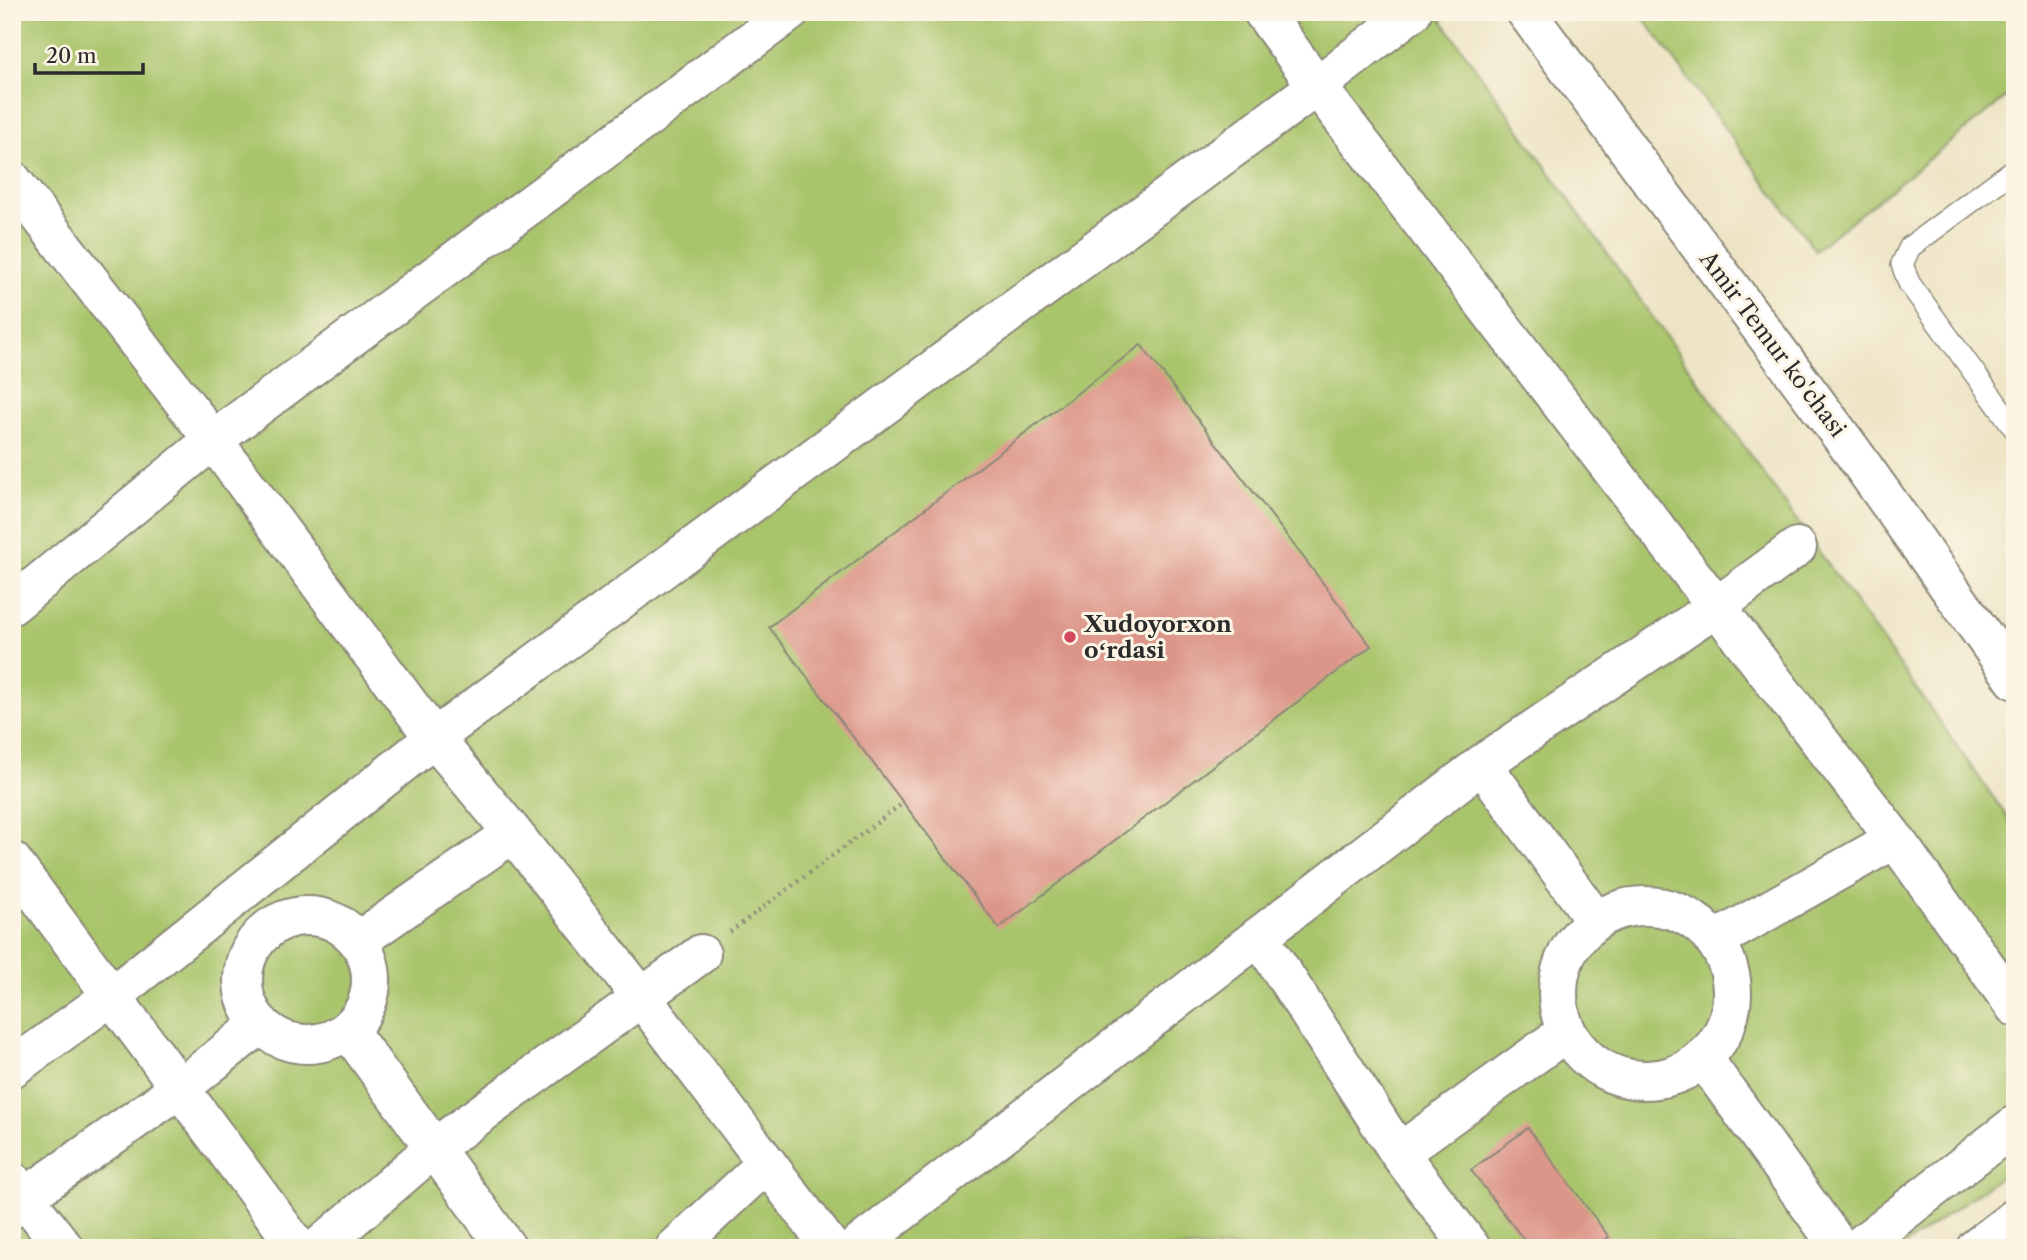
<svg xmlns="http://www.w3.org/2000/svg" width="2027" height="1260" viewBox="0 0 2027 1260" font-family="'Libre Caslon Text',serif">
<rect width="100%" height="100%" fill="#fcf5e5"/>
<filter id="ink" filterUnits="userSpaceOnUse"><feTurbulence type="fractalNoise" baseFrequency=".0143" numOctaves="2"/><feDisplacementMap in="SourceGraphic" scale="14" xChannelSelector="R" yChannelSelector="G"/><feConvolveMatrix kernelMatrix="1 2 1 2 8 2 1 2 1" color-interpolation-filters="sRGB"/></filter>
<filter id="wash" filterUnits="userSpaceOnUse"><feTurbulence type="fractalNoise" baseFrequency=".00686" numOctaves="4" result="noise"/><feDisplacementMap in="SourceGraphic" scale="28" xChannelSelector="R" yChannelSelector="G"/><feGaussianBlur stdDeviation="1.57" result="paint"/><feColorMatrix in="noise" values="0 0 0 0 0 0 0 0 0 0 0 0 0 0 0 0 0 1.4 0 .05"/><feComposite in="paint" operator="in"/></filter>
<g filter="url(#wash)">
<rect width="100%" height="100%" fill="#ede4c5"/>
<path fill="#a9c56c" stroke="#6a784c" stroke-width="2" d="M12,12H1436L2015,828V1166L1901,1248H12Z
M1639,12H2015V90L1815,250Z"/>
<g id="blocks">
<path fill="#dc9689" d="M1141,345L1371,646L999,928L769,627Z
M1528,1128L1609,1237L1595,1248H1530L1471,1170Z"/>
</g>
</g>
<g filter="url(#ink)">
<use href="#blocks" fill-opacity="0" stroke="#8c8878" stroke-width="2"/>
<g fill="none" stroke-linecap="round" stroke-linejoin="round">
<g stroke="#8c8878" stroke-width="24">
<path id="lane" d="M2015,169L1910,247L1902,264L1909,283L2015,429"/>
</g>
<g stroke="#8c8878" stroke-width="42">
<path id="street" d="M1263,12L1317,86L1895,839L2015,1007
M12,180L213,440L434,738L513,833L642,998L831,1248
M12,605L213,440L790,12
M1482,764L1596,921
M12,861L298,1248
M1558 993a87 87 0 1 1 174 0a87 87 0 1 1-174 0Z
M243 980a64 64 0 1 1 128 0a64 64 0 1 1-128 0Z
M1259,936L1399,1153L1471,1248
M1716,940L1895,839
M358,941L513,833
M348,1030L507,1248
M1703,1058L1840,1248
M12,1068L113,995L434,738L1317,86L1412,12
M1399,1153L1566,1032
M12,1181L64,1248
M12,1209L25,1197L179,1089L261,1024
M318,1248L434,1148L701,954
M675,1248L767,1163
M855,1248L1482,764L1716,607L1797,547
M1857,1248L2015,1125"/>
</g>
<g stroke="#8c8878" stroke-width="42">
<path id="secondary" d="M1526,12L1852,451L2015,680
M1976,1248L2015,1218"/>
</g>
<path stroke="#8c8878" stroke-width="4.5" stroke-dasharray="2 5" stroke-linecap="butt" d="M730,932L902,804"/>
<use href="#lane" stroke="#fff" stroke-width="21"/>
<use href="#street" stroke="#fff" stroke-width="38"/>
<use href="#secondary" stroke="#fff" stroke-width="38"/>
</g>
</g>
<circle fill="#d1495b" stroke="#fcf5e5" stroke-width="2.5" cx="1070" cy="637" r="7"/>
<g text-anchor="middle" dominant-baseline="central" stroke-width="6" stroke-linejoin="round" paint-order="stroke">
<g font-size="23" fill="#2b2b2b" stroke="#fcf5e5">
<text transform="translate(1773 344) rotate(53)">Amir Temur ko'chasi</text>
</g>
<g font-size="23" font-weight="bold" fill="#2b2b2b" stroke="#fcf5e5" text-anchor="start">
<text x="1084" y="624">Xudoyorxon<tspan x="1084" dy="26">oʻrdasi</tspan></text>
</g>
</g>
<rect width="2027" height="1260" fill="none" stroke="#fcf5e5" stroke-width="42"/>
<path d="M35 63v10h108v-10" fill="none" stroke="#2b2b2b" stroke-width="3.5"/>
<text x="46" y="63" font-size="21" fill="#2b2b2b" stroke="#fcf5e5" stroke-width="5" paint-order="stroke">20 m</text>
</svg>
